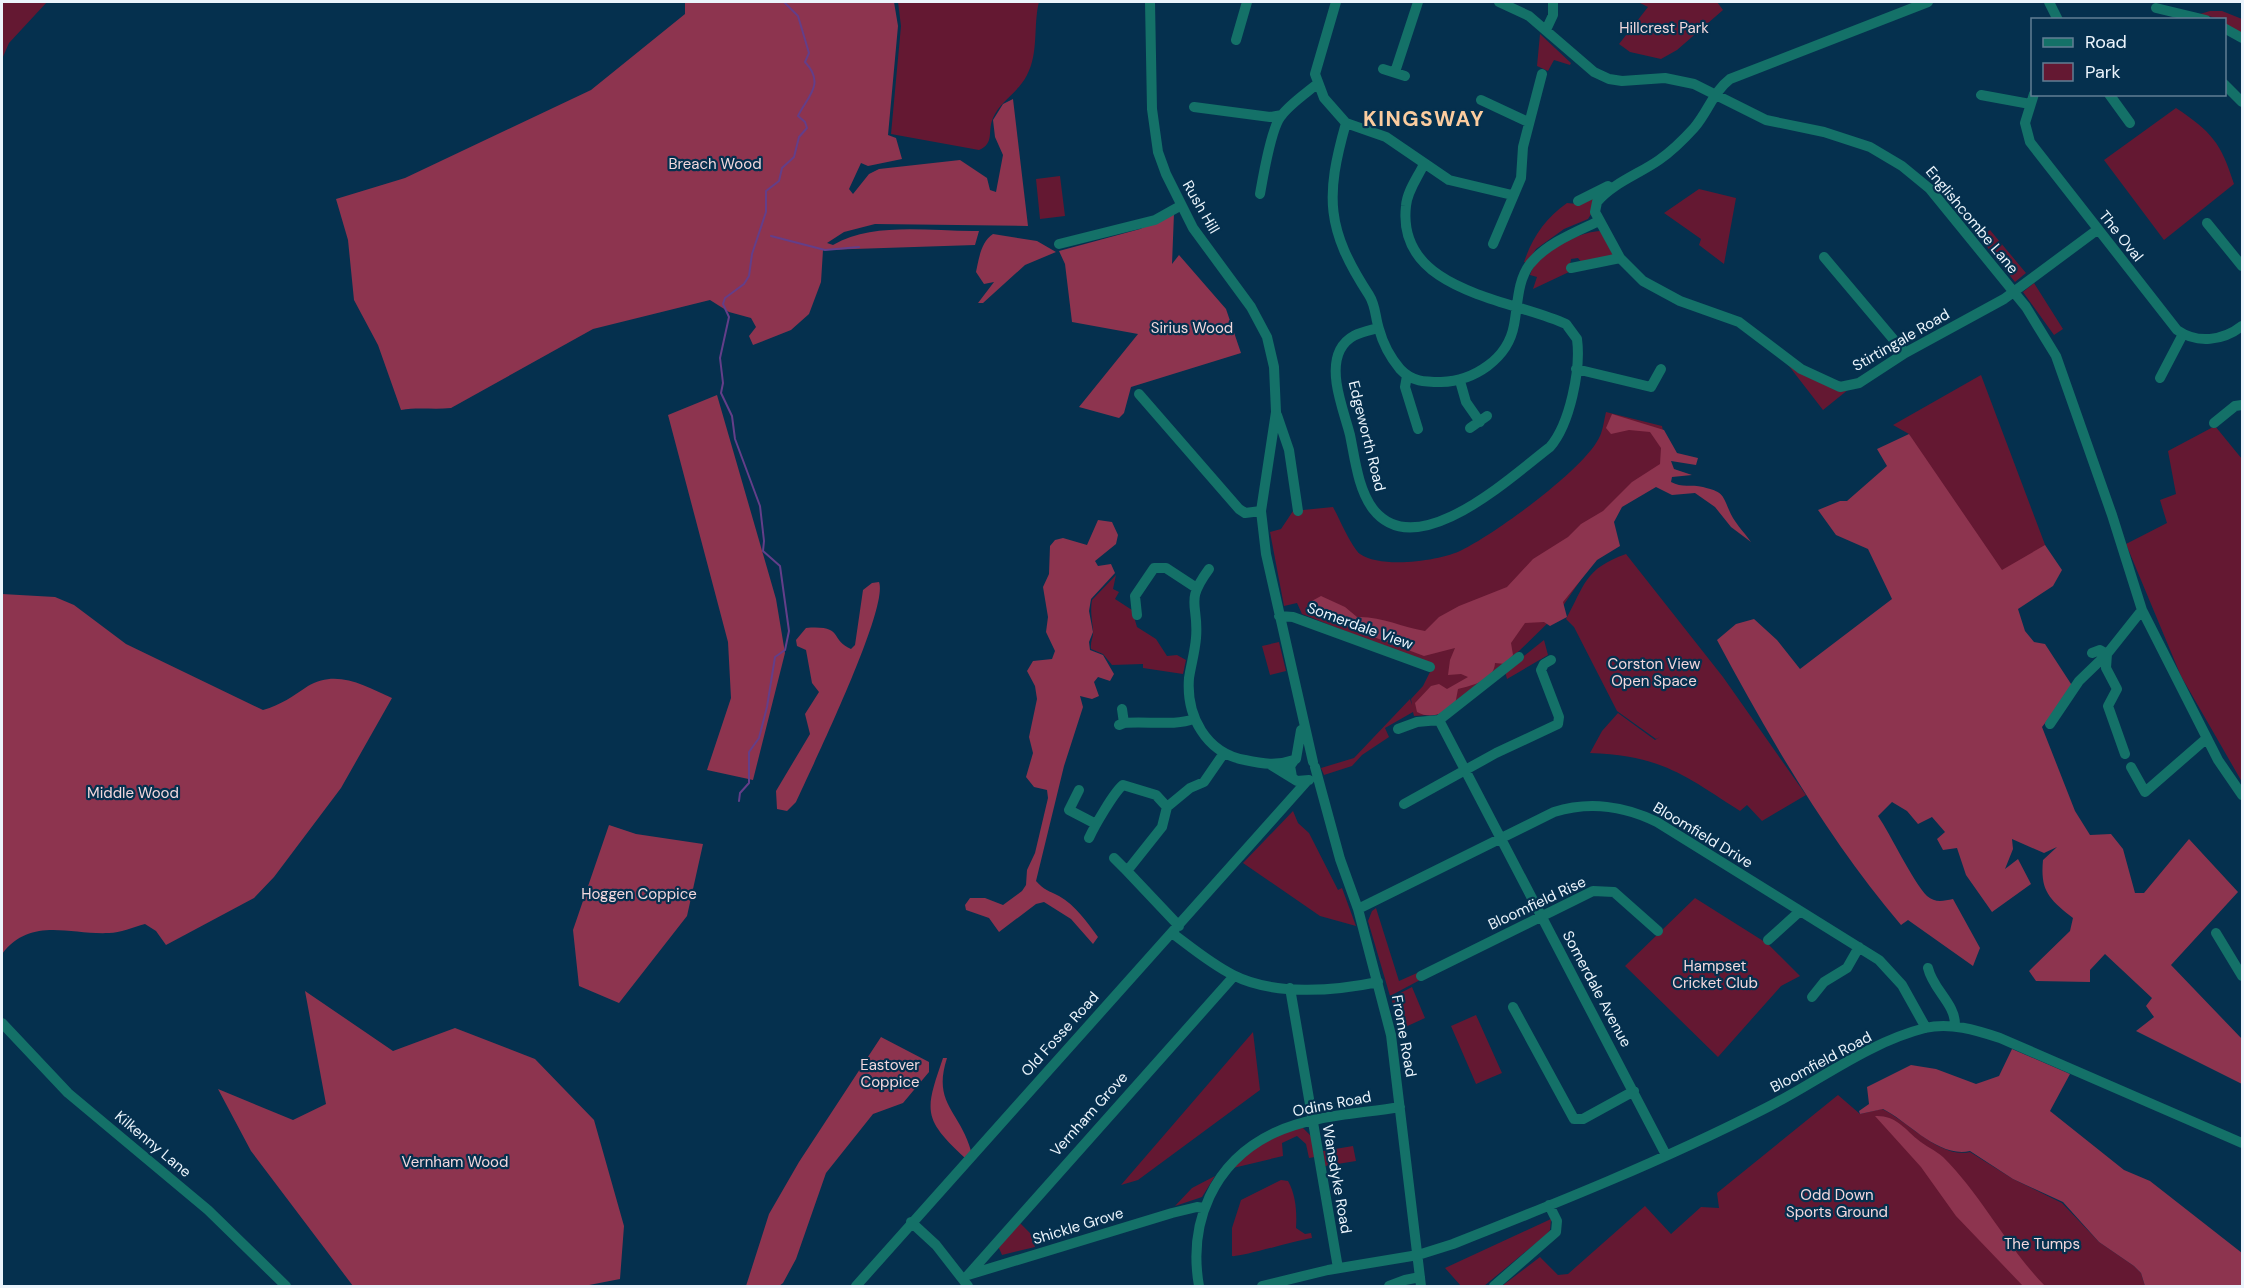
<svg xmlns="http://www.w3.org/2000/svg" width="2244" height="1288" viewBox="0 0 2244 1288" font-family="'DM Sans',sans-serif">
<rect width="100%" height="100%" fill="#05304e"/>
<path fill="#641832" d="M2,2H47L9,43L2,59Z
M898,2H1039C1033,25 1039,53 1027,75C1018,93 1000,101 993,118C987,132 995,143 979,150L891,134L901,26Z
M1638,2H1717L1723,10L1677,50L1661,59L1630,52L1619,44L1648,7Z
M2210,11H2222L2242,19V35L2225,24L2224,20L2200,14Z
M1540,34L1571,63L1570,65L1554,60L1548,71L1537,66Z
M2176,108C2212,132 2221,143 2234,184L2164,240L2104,160Z
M1060,176L1065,216L1040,219L1036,179Z
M1607,188L1588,219L1564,229L1536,249L1527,263L1524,262C1533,236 1545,219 1567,203L1577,204Z
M1699,189L1736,198L1724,264L1699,245L1701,239L1664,213Z
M1990,230L2026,273L2015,282L1980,238Z
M1600,231L1615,256L1582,263L1578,258L1571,259L1569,272L1533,289L1537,277L1530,275C1536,252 1579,232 1600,231Z
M2034,283L2063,329L2054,335L2023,292Z
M1782,357L1849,389L1823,410Z
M1981,375L2047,550L1986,586L1909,434L1893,425Z
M1606,412L1662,426L1670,464L1621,506L1595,559L1558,613L1519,651L1444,714L1414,716L1413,712L1385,728L1389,737L1362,755L1352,766L1324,775L1321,768L1354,758L1410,699L1412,705L1411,699L1423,686L1433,666L1302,614L1297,603L1284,606L1270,532L1281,529L1293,511L1333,507C1339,518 1352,548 1360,554C1381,569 1441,561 1462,550C1495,534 1583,470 1599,438C1603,431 1604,420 1606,412Z
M2215,426L2242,459V782L2181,676L2126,544L2167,523L2160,500L2176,494L2168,451Z
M1626,554L1723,677L1806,795L1762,821L1747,805L1740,811C1683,774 1661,756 1590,753L1602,731L1618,713L1655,740L1660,737L1656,739L1617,711L1574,627L1566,619C1585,585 1584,569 1626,554Z
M1116,575L1113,589L1119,592L1115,599L1132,610L1137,627L1156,639L1167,656L1177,655L1186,660L1183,674L1143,668V664L1112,665L1103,654L1091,649C1090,641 1094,637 1093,630C1092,619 1090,611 1092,600Z
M1544,640L1548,655L1507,679L1505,671Z
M1279,642L1286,671L1270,675L1262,646Z
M1293,811L1298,823L1309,833L1338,890L1342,888L1356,926L1320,916L1243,863Z
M1695,898L1768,944L1800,976L1781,986L1718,1057L1625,966Z
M1376,908L1399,981L1417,973L1420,980L1390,996L1368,921L1372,911Z
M1412,987L1425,1018L1401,1029L1391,998Z
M1476,1015L1502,1073L1476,1084L1451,1026Z
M1253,1032L1260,1090L1138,1180L1121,1185Z
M1838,1095L1860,1114L1882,1109C1908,1121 1940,1159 1970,1152L2013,1179L2062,1203L2099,1242L2134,1266L2141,1273L2145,1286H1502L1540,1257L1558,1275L1568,1274L1645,1206L1671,1234L1701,1207L1719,1208L1717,1193Z
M1302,1127L1312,1137L1315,1157L1309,1158L1306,1144L1297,1136L1282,1143L1283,1156L1233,1168C1252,1148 1276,1133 1302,1127Z
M1353,1146L1356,1161L1325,1166L1323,1151Z
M1215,1176L1202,1197L1175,1206L1192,1188Z
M1281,1180L1288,1181C1296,1195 1297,1213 1296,1228L1305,1234L1311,1233L1312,1238C1297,1240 1238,1258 1232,1256V1228L1241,1200Z
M1551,1219L1550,1230L1547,1234L1484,1286H1461L1445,1268Z
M1020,1223L1030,1233L1035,1247L1002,1255L998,1246Z"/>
<path fill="#8d344f" d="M685,2H894L898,26L888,135L896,138L902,159L868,166L861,163L849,189L853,194L869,174L879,169L960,160L987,178L990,190L996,192L1003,155L995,137L993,120L1003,104L1013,99L1028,226L875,224L844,232L827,243L833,245C875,221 932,232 979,231L975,245L823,250L821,282L809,314L791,330L753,345L749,336L756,327L751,318L729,312L710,300L593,329L451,408C434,410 418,407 401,410L378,345L354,300L348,240L336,199L405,178L591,90L685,14Z
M1174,213L1172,264L1179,255L1226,309L1241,353L1131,387L1124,413L1119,418L1079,407L1138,334L1072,322L1065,264L1059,251L1140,229Z
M993,234L1037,241L1056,252L1025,265L983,303H978L994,282L984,284L976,272C979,258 981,242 993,234Z
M717,395L776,599L785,653L753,780L707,770L731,698L728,642L668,415Z
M1612,414L1664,430L1677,453L1698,458L1696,465L1671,461L1674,469L1692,475L1672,477L1671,482C1682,488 1691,484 1703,487C1722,492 1722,493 1729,510C1733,521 1744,532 1751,542L1731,527L1715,507L1695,493L1672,495L1656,487L1622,507L1614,522L1620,546L1597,560L1563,602L1567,617L1550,626L1544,622L1525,623L1511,643L1513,655L1505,664L1495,663C1494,681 1473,685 1458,689L1455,705C1443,713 1431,720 1417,712L1415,703L1431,686L1439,684L1447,689L1468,677L1461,674L1448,675L1450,660L1455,648L1424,656L1313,614L1310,602L1321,596L1345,607L1357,617C1381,616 1401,627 1425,631L1439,617L1459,606L1507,587L1533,559L1568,537L1581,524L1603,511L1632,482L1660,464L1661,448L1650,432L1629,430L1611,434L1606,428Z
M1909,434L2002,570L2045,545L2062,570L2053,586L2018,609L2025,631L2034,642L2045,644L2073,687L2042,727L2075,811L2090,835L2111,834L2123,849L2135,893H2144L2189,839L2238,892L2171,965L2242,1039V1084L2136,1031L2154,1017L2146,1006L2152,998L2105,954L2090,970V982L2036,981L2029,971L2070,931L2073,918C2049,899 2040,891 2043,860L2057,847L2044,853L2012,839L2013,849L2005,869L2018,859L2031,884L1992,912L1966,875L1957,848L1943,850L1937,839L1945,832L1932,817L1918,824L1907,811L1892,802L1878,816C1891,835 1913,882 1927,896C1935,903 1943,901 1953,899L1980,948L1973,966L1908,920L1901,925C1828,839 1770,739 1717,640L1736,624L1754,619L1777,640L1800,669L1892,599L1868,549L1836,535L1818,510L1840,501H1847L1887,466L1877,449Z
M1098,520L1112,522L1118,535L1116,544L1095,561L1098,566L1111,564L1115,573L1091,599L1089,611L1093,632L1089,642L1090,650L1103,655L1114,674L1110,681L1098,677L1094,682L1099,696L1092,699L1080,696L1083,707L1064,766L1036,881C1044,890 1049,891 1059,896C1075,905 1087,922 1098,937L1093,944L1071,919L1044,902L1036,904L999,932L989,918L966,910L965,905L970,898H985L1003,905L1022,891L1026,885L1027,870L1035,853L1048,798L1047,790L1034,787L1026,777L1033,753L1029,737L1037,699L1035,686L1027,671L1033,661L1052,659L1055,651L1046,632L1048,617L1043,587L1049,574L1050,546L1055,540L1063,538L1087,545Z
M879,582C889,608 812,767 796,802L787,811L777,809L776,791L810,734L805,714L819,692L812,683L806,650L797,646L796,640L806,628C845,625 829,640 851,649L855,645L863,590L872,583Z
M2,594L55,597L74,605L126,644L263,710C281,705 293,696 308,686C337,669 365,686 392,698L341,788L274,877L254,898L166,945L156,931L145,924C133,927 120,933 109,933C69,935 31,916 2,954Z
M609,825L636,834L703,844L687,916L619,1003L579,986L573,930Z
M305,991L393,1051L455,1028L535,1059L594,1120L624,1226L620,1279L584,1286H353L251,1151L218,1089L293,1120L326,1104Z
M881,1037L929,1062V1072L903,1103L873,1114L826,1173L796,1259L783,1283L779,1286H746L769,1214L799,1162Z
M2012,1049L2070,1074L2050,1111L2124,1170L2150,1181L2242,1253V1286H2145L2141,1273L2134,1266L2099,1242L2063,1202L2013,1179L1970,1151C1938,1158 1909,1122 1883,1109L1860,1114L1859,1111L1869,1104L1867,1087L1911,1065L1936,1069L1976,1084L1999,1076Z
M943,1058H947C932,1104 960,1111 971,1151L965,1158C922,1118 925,1111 943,1058Z
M1875,1116C1895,1115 1903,1127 1917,1139C1925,1146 1935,1150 1943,1157C1982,1196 2007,1247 2045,1286H2023L1956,1216L1921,1167Z"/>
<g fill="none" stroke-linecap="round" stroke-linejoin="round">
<path stroke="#633e89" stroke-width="2" d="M771,236L825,250L859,247
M739,801L740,793L749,783V752L759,738L767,707L775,657L785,650L789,631L780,566L763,551L764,541L760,506L735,439L732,416L721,393L723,383L720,358L729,317L723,304L725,298L744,284L749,276L752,254L766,212V191L779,181L782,168L794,157L799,137L807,128L805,122L798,116C807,97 826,84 805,62L809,53L798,16L784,2"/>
<path stroke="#147168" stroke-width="10" d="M1150,2L1152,109L1158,152L1166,174L1193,228L1251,307L1267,337L1274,367L1276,412L1261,511L1266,554L1313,762
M1336,2L1315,74L1324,98L1346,123L1386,137L1449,180L1512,195
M1499,2L1529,16L1594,72L1609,79L1622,81L1665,78L1694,84L1766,120L1824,132L1870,147L1902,166L1930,189L2026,307L2056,356L2112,515L2142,610L2218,760L2242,795
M1928,2L1730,79C1713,92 1708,112 1694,128C1684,139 1672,151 1659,160C1639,174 1613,183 1597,202L1595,212L1620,258L1643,281L1680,301L1739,322L1801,369L1840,387L1859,383L1905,353L2004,299L2097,230
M2049,2L2058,20
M2156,8L2206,20
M2224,28L2242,38
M1546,30L1553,15V2
M1236,40L1247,2
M1383,69L1405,76
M1395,72L1418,2
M2224,84L2242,102
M2034,94L2025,123L2030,142L2177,330C2197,344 2223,341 2242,326
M2109,94L2130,123
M1981,95L2030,104
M1481,100L1528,122
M1194,107L1270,117L1282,115
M1346,123C1325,197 1326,229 1369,295C1376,306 1375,317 1379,329C1383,344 1390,357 1400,369C1412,382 1425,382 1441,382C1474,381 1508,359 1514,325C1518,305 1517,281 1530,264C1547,243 1576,232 1599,221
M1260,194C1263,177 1271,128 1281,116C1290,104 1305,94 1317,84
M1578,201L1608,186
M2207,223L2242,266
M1059,244L1155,220L1180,206
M1493,244L1521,178L1523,147L1542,74
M1824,257L1905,353
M1571,268L1620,258
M1378,328C1363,332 1348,334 1340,350C1328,374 1344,411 1350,435C1355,459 1358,489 1373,509C1417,566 1513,475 1550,447C1570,424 1581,369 1577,339L1566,324C1512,299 1396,292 1406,206C1407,191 1418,177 1424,164
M1576,369L1651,387L1661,369
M1407,376L1405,387L1418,429
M2160,378L2183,334
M1460,381L1466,402L1480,422
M1139,394L1239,509L1245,513L1261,511
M1277,415L1289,450L1298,511
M2214,423L2235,406L2242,405
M1470,428L1487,416
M1209,569C1184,603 1199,603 1196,638C1195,651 1191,665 1189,678C1186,716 1206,753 1245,760C1263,764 1277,766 1294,760
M1137,615L1135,596L1154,568H1166L1195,587
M1279,616L1293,617L1430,667
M2092,653L2100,650L2107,654L2106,668L2117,689L2108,706L2125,754
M1439,720L1519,657
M1124,723C1145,721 1177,726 1193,719
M2050,724L2079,681L2107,654L2142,610
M1119,725L1124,723L1122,709
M1398,729L1417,722L1439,720L1666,1155
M1296,759L1301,730
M1271,765L1297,781L1309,780
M1315,767L1340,859L1358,909L1391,1035L1421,1286
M2131,767L2145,792L2207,738
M1292,777L1290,766L1295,759
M1079,790L1069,810L1094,823
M1404,804L1496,753L1558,724L1559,717L1541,670L1544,664L1551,660
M1167,807L1162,827L1127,871L1179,926
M1167,807L1190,788L1204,782L1224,753
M1089,838C1094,827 1114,792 1123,785L1156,795L1167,807
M1114,858L1127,871
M1358,909L1554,812C1589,801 1625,806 1657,822L1879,960L1902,985L1926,1028
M1172,933C1192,948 1211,964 1233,975C1274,996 1335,991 1378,982
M2216,933L2242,976
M1768,940L1799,912
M1928,968C1933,990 1956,1004 1955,1026
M1421,976L1593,891L1614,892L1658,931
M1290,988L1338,1268
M1812,997L1824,982L1847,968L1859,947
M1513,1007L1574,1119H1583L1634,1091
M2,1023L68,1093L208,1210L286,1286
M911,1222L936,1245L968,1286
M969,1274L1234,976
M968,1275L1172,1213L1197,1207L1204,1208
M856,1286L1307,781
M1199,1286C1188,1223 1213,1162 1274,1133C1312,1115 1359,1114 1400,1107
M1262,1286L1328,1270L1418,1255L1453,1244C1557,1203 1662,1161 1762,1110C1815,1084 1866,1043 1925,1028C1950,1022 1976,1030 2000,1038L2242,1143
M1389,1286L1405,1280L1420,1277
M1494,1286L1556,1232L1557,1221L1549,1205"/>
</g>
<g text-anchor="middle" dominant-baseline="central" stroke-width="4.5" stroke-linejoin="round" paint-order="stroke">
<g font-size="15" fill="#f3d8dd" stroke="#05304e">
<text x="1664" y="28">Hillcrest Park</text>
<text x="715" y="164">Breach Wood</text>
<text x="1192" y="328">Sirius Wood</text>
<text x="1654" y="664">Corston View<tspan x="1654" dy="17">Open Space</tspan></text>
<text x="133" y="793">Middle Wood</text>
<text x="639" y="894">Hoggen Coppice</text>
<text x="1715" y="966">Hampset<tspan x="1715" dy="17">Cricket Club</tspan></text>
<text x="890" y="1065">Eastover<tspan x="890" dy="17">Coppice</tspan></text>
<text x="455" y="1162">Vernham Wood</text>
<text x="1837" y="1195">Odd Down<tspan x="1837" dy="17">Sports Ground</tspan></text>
<text x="2042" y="1244">The Tumps</text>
</g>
<g font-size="15" fill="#ebf4fc" stroke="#05304e">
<text transform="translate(1201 207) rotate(60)">Rush Hill</text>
<text transform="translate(1972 220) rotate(50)">Englishcombe Lane</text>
<text transform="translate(2121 236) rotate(51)">The Oval</text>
<text transform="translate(1901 340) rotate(-30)">Stirtingale Road</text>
<text transform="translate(1367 436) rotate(76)">Edgeworth Road</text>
<text transform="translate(1360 626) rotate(20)">Somerdale View</text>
<text transform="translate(1703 835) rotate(31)">Bloomfield Drive</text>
<text transform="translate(1537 903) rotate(-25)">Bloomfield Rise</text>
<text transform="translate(1597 989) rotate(62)">Somerdale Avenue</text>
<text transform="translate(1060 1034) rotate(-48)">Old Fosse Road</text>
<text transform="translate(1404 1036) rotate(80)">Frome Road</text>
<text transform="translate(1821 1062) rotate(-28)">Bloomfield Road</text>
<text transform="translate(1332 1104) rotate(-11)">Odins Road</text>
<text transform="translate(1089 1114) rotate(-48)">Vernham Grove</text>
<text transform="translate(153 1144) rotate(40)">Kilkenny Lane</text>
<text transform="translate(1337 1179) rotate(80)">Wansdyke Road</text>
<text transform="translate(1078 1226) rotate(-17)">Shickle Grove</text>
</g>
<g font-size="21" font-weight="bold" letter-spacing="1.5" fill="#fbcc9f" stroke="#05304e">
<text x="1424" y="119">KINGSWAY</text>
</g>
</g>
<rect width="2244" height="1288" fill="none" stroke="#ebf4fc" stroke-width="6"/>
<rect x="2031" y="18" width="195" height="78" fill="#05304e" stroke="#617e94" stroke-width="1.5"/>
<rect x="2043" y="38" width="30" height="9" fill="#147168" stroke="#617e94" stroke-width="1.5"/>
<text x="2085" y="48" font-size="18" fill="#ebf4fc">Road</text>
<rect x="2043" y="63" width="30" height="18" fill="#641832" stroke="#617e94" stroke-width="1.5"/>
<text x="2085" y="78" font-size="18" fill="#ebf4fc">Park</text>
</svg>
